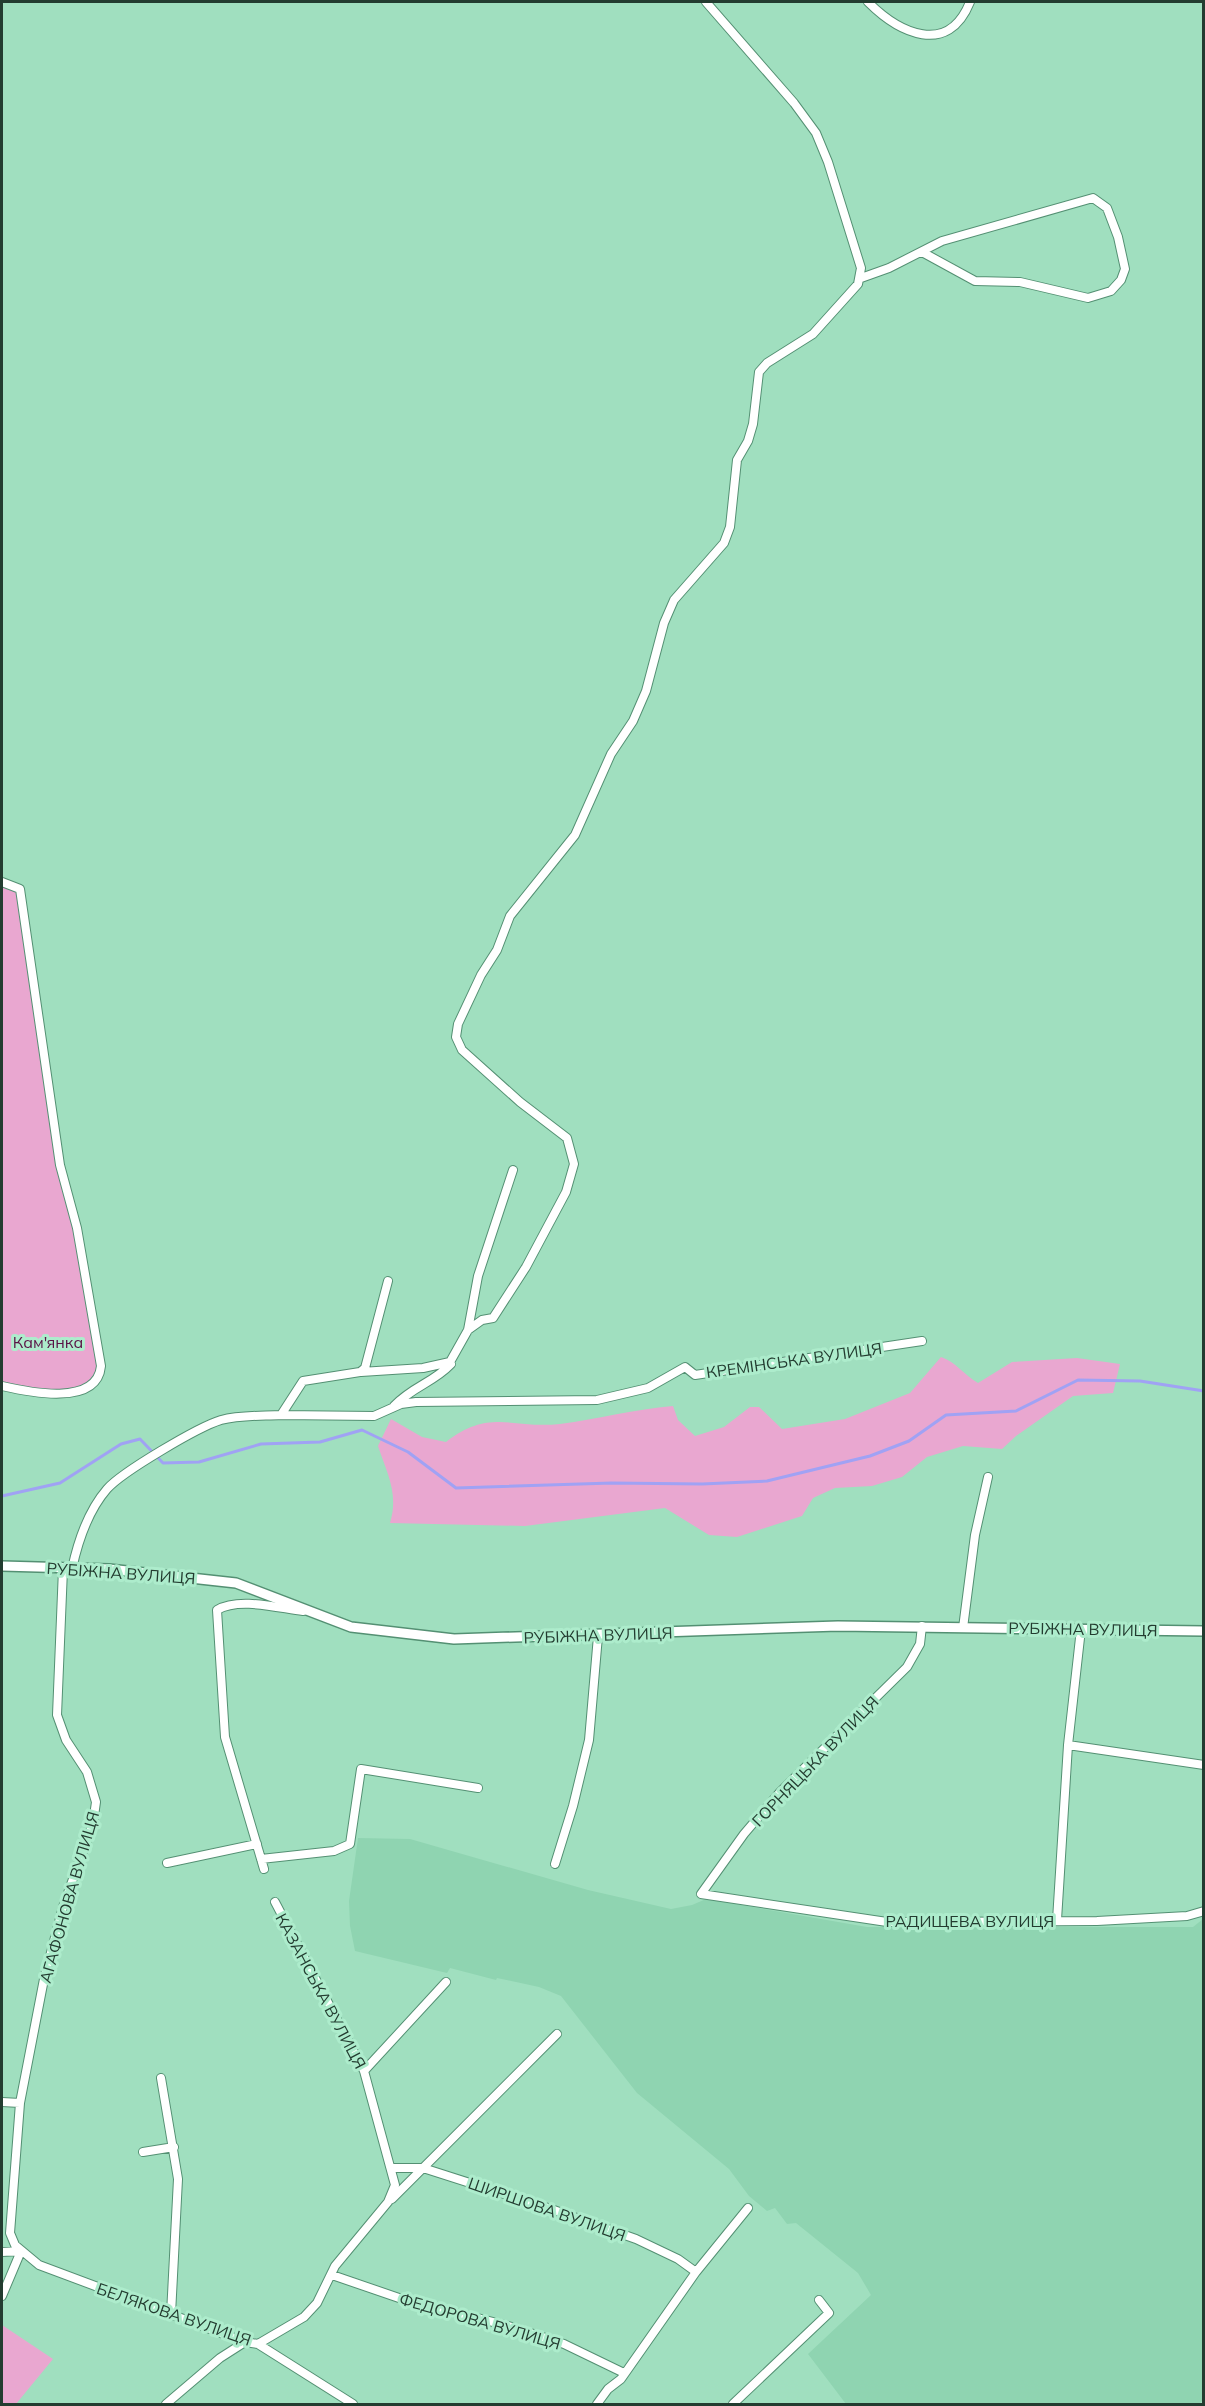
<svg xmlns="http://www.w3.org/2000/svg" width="1205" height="2406" viewBox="0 0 1205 2406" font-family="Mulish,sans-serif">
<rect width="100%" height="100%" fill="#a0dfbf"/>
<path fill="#8fd4b1" d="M358,1838L410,1839L588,1890L671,1909L692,1905L706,1899L867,1927H1193L1203,1919V2400L1199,2404H846L808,2354L871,2295L858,2273L796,2223L787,2224L775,2208L767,2211L749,2196L729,2169L637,2093L561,1996L539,1987L497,1978L496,1980L450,1968L447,1973L355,1951L350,1926L349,1901Z"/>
<path fill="#e9a7d0" d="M2,884L17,890L60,1177L75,1229L99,1369C81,1403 31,1388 2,1384Z
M941,1357C956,1362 964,1375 978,1383L1012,1362L1077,1358L1120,1364L1113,1393L1073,1396L1016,1436L1002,1449L963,1446L927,1457L902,1477L872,1486L835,1488L813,1498L802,1516L737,1537L709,1535L665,1508L525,1526L390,1523C399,1494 387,1473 378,1446L391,1419L422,1437L446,1442C490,1408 512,1429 560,1424C598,1419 635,1409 673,1406L678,1420L695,1436L724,1427L750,1407H759L782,1429L845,1419L910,1393Z
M2,2325L53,2359L16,2404H2Z"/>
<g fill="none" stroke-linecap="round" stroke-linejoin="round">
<path stroke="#a0a2f4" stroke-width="3" d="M2,1496L60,1483L121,1444L140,1439L163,1463L199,1462L261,1444L320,1442L362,1430L408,1452L456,1488L612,1483L702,1484L767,1481L870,1456L909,1441L946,1415L1016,1411L1078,1380L1140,1381L1204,1391"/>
<g stroke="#549073" stroke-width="10">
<path id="minor" d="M868,2C899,33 948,57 970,2
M861,278L889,268L942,241L1093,198L1107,208L1118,237L1125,269L1121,280L1111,291L1088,298L1020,282L975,281L922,252
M2,882L20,889L60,1165L77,1228L101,1366C97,1407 28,1392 2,1386
M468,1330L482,1320L493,1318L526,1267L566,1192L574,1164L567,1138L520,1102L462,1050L456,1037L458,1024L481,975L497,950L510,916L575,835L611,754L633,721L646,691L664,623L674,600L724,543L730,527L737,460L748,441L753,424L759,372L767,363L813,334L858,284L861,268L828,162L816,133L794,103L706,2
M361,1372L423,1368L450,1362L468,1330L478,1276L513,1170
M394,1406C413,1386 433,1383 451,1364
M281,1415L374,1416L401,1404L416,1402L597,1400L648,1388L685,1367L695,1375L922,1341
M63,1569L57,1715L66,1740L87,1772L96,1802L93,1823L63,1907L44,1979L20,2103L10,2233L15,2245L39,2265L245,2342L258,2344L353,2404
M72,1569C78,1541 88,1511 107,1489C122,1472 198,1427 221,1420C240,1415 261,1416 281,1415L303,1381L360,1372L365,1368L388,1281
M922,1626L920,1644L907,1667L780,1792L744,1834L701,1894L887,1922L1097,1921L1187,1916L1204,1911
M963,1628L975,1535L988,1477
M1068,1745L1204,1765
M261,1859L334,1851L350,1844L361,1769L478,1788
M167,1863L257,1844
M555,1864L573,1806L589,1740L598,1636
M264,1869L225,1737L217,1610C239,1597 278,1608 303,1611
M1057,1920L1068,1745L1081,1629
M364,2071L446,1982
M161,2078L178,2179L171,2314
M2,2102L20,2103
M143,2152L174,2147
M392,2168H423L551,2209L636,2239L678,2259L696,2272
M392,2199L557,2034
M2,2252L21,2251
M332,2275L399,2298L512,2327L564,2344L624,2373
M2,2296L21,2251
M258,2344L304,2317L317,2303L335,2266L388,2202L395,2185L364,2071L275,1902
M166,2404L220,2358L245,2342
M597,2404L608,2389L621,2379L696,2272L748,2208
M733,2404L829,2313L819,2300"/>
</g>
<g stroke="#549073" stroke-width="12">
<path id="tertiary" d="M2,1566L109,1569L236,1583L351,1627L454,1639L838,1626L1204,1631"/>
</g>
<use href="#minor" stroke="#fff" stroke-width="8"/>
<use href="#tertiary" stroke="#fff" stroke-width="9"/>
</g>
<g text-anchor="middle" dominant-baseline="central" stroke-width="6" stroke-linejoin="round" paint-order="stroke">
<g font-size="16" fill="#591245" stroke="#adeccc">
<text x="48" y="1342">Кам'янка</text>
</g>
<g font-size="16" fill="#233c30" stroke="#adeccc">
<text transform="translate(794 1360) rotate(-8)">КРЕМІНСЬКА ВУЛИЦЯ</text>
<text transform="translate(121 1573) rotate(4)">РУБІЖНА ВУЛИЦЯ</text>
<text transform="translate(1083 1629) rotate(1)">РУБІЖНА ВУЛИЦЯ</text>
<text transform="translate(598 1635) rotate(-2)">РУБІЖНА ВУЛИЦЯ</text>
<text transform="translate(815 1761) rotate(-46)">ГОРНЯЦЬКА ВУЛИЦЯ</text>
<text transform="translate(69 1897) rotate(-74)">АГАФОНОВА ВУЛИЦЯ</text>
<text x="970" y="1921">РАДИЩЕВА ВУЛИЦЯ</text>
<text transform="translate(321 1991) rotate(62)">КАЗАНСЬКА ВУЛИЦЯ</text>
<text transform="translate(547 2209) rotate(19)">ШИРШОВА ВУЛИЦЯ</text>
<text transform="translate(174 2314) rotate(19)">БЕЛЯКОВА ВУЛИЦЯ</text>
<text transform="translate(480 2321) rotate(16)">ФЕДОРОВА ВУЛИЦЯ</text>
</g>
</g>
<rect width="1205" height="2406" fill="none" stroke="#233c30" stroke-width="6"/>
</svg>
